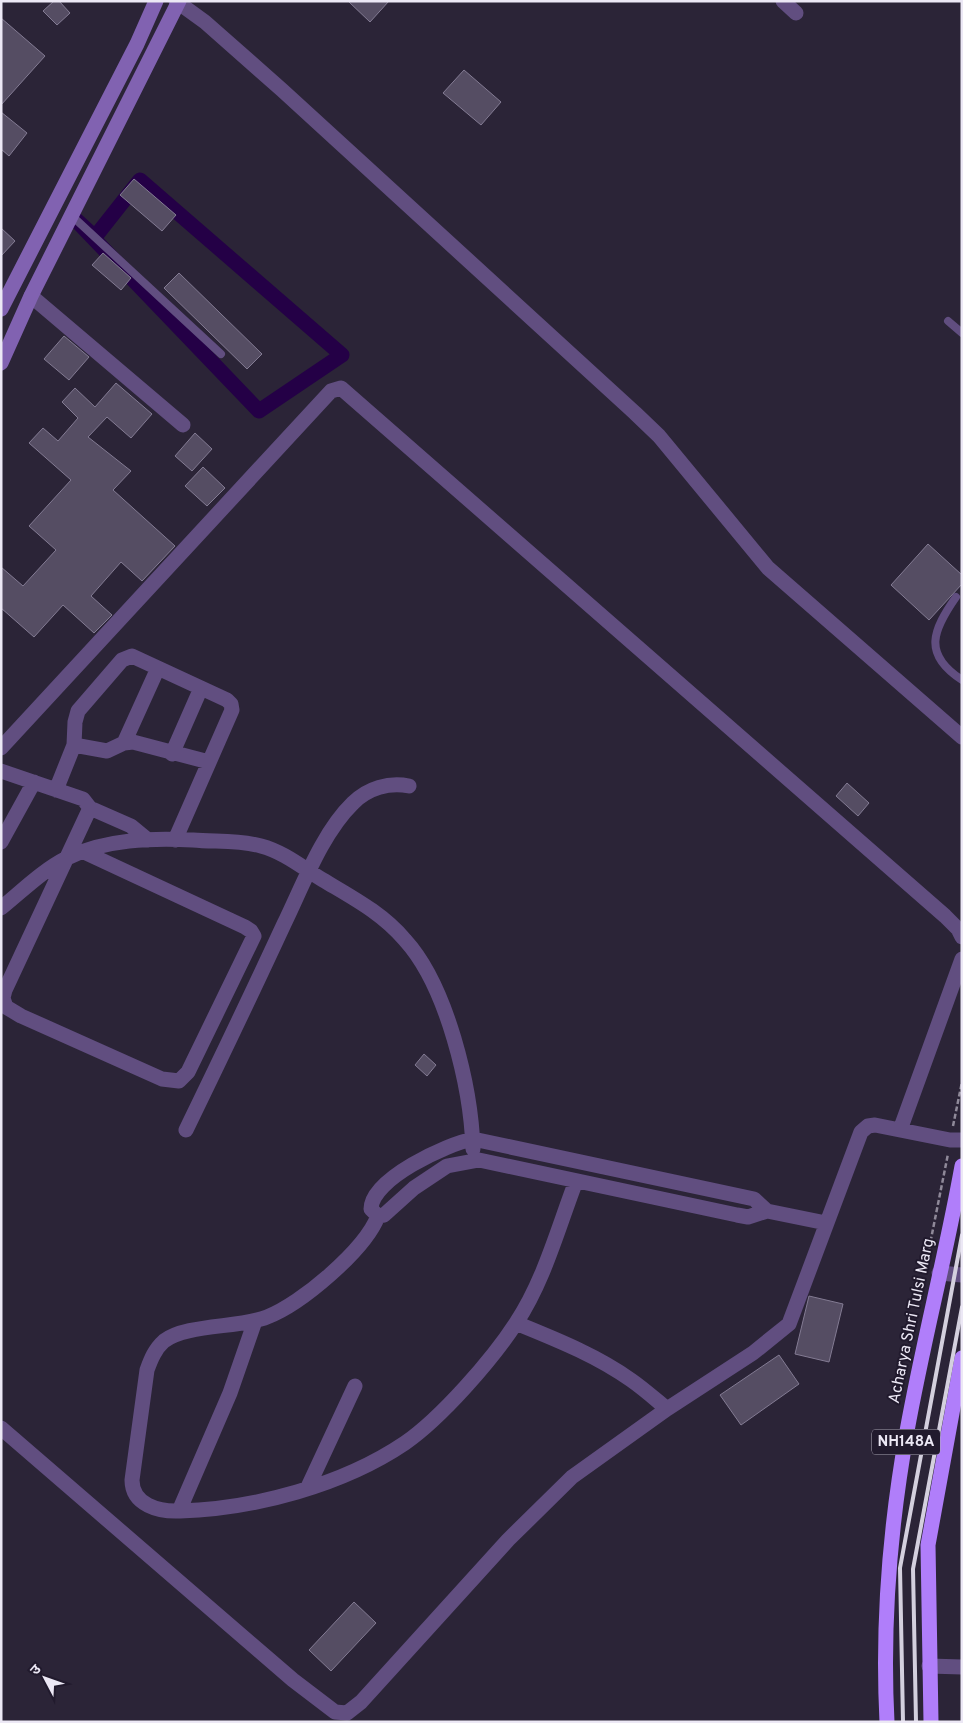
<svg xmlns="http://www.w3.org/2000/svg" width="963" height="1723" viewBox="0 0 963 1723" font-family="Overpass,'Noto Sans Devanagari',sans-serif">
<rect width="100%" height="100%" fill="#2b2437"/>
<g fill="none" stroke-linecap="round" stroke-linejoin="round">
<path stroke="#240046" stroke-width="15" d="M140,180L342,355L259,411L72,216L95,237Z"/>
</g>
<path fill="#554d63" stroke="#837b93" d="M54,1H59L70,13L57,25L43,11Z
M348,1H389L370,22Z
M1,18L45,56L1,105Z
M464,70L501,102L481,125L443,93Z
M1,112L27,133L9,156L1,149Z
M134,179L176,215L162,231L120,195Z
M1,228L15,241L1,256Z
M103,253L131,278L121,290L92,265Z
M179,273L262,354L247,369L164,288Z
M64,336L89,357L69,380L44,359Z
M116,383L152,414L131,438L107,417L88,437L131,471L113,490L175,546L142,581L121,562L91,596L112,615L94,633L63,605L34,637L1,608V567L23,586L56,550L29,526L71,480L29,443L43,428L58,441L78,418L62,402L75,388L95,407Z
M195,433L212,449L192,471L175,456Z
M203,467L225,488L207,506L185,486Z
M928,544L962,575V584L929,620L891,585Z
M847,783L869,803L858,816L836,796Z
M424,1054L436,1065L427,1076L415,1065Z
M809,1296L843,1304L829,1362L795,1354Z
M779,1355L799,1384L741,1425L720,1395Z
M354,1602L376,1623L331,1671L309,1650Z"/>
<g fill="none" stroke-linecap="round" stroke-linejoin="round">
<path stroke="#8f8999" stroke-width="2.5" stroke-dasharray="5 2.5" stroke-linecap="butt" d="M953,1126L962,1082
M929,1249L948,1154"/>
<path stroke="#614e80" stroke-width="8" d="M72,216L221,354
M948,321L962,333
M956,597C933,630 922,654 962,680"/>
<path stroke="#614e80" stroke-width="15" d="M176,1L205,22L282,90L635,413L659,436L768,568L962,737
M783,1L796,13
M31,296L183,425
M124,743L158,668
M74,745L107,751L124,743L133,742L209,762
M1,748L331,391L341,388L945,916L958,929L962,937
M172,754L201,688
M1,771L83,799L90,808L5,990L3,998L6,1007L21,1016L162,1079L179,1081L188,1072L254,936L251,931L245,927L84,852
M56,790L74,745L75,722L78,711L122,660L132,656L227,700L231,704L232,710L175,840
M90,808L131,826L148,840
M1,842L34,782
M1,908C22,891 43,870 67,858C105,839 152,838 193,840C215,842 239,840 261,846C284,852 303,868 323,880C353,898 382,913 405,940C447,986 471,1087 473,1149
M186,1130C219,1062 252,993 284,924C303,885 322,833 353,803C368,788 389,782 409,786
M900,1130L962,959
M767,1211L748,1217L737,1215L479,1160L447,1166L414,1188L384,1215L378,1216L371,1209C371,1179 447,1144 473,1139L754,1199L767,1211L826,1223
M378,1216C365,1250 301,1304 267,1317C240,1328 186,1324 164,1341C155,1349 151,1359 147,1370L132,1480C132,1505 159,1512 180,1511C254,1509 343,1485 405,1443C441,1418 492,1360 516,1323C544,1281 558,1228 576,1181
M939,1273L962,1275
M516,1323C555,1339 596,1355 631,1380C644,1389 655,1399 667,1409
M1,1428L293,1680L335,1712L347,1713L361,1702L508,1540L572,1477L667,1409L753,1353L789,1324L861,1132L868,1126L875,1125L950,1140H962
M308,1487L355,1386
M179,1511L230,1393L255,1321
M929,1666L962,1667"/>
<path stroke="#8162b1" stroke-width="15" d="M1,309L137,44L156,1
M1,363L31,296L179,1"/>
<path stroke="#b07efa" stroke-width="15" d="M887,1722C882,1625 890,1526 907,1431C923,1342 946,1255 962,1166
M931,1722L928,1545L962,1358"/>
<path stroke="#d4d0de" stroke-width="4" d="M903,1722L900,1568L962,1235
M916,1722L913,1569L962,1307"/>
</g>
<g text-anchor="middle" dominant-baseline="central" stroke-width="4" stroke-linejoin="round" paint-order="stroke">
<rect fill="#211a2d" stroke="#afaab9" stroke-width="1" x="872" y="1429.5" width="68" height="25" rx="4"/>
<g font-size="15" font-weight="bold" fill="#ece8f5">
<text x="906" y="1442">NH148A</text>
</g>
<g font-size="16" fill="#ece8f5" stroke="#211a2d">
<text transform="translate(912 1321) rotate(-78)">Acharya Shri Tulsi Marg</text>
</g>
</g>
<rect width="963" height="1723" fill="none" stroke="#ece8f5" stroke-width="5"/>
<g transform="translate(45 1678) rotate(311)" stroke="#211a2d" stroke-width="4" paint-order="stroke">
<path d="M0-4L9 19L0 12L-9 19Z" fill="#ece8f5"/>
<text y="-8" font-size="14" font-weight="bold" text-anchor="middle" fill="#ece8f5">उ</text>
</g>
</svg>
